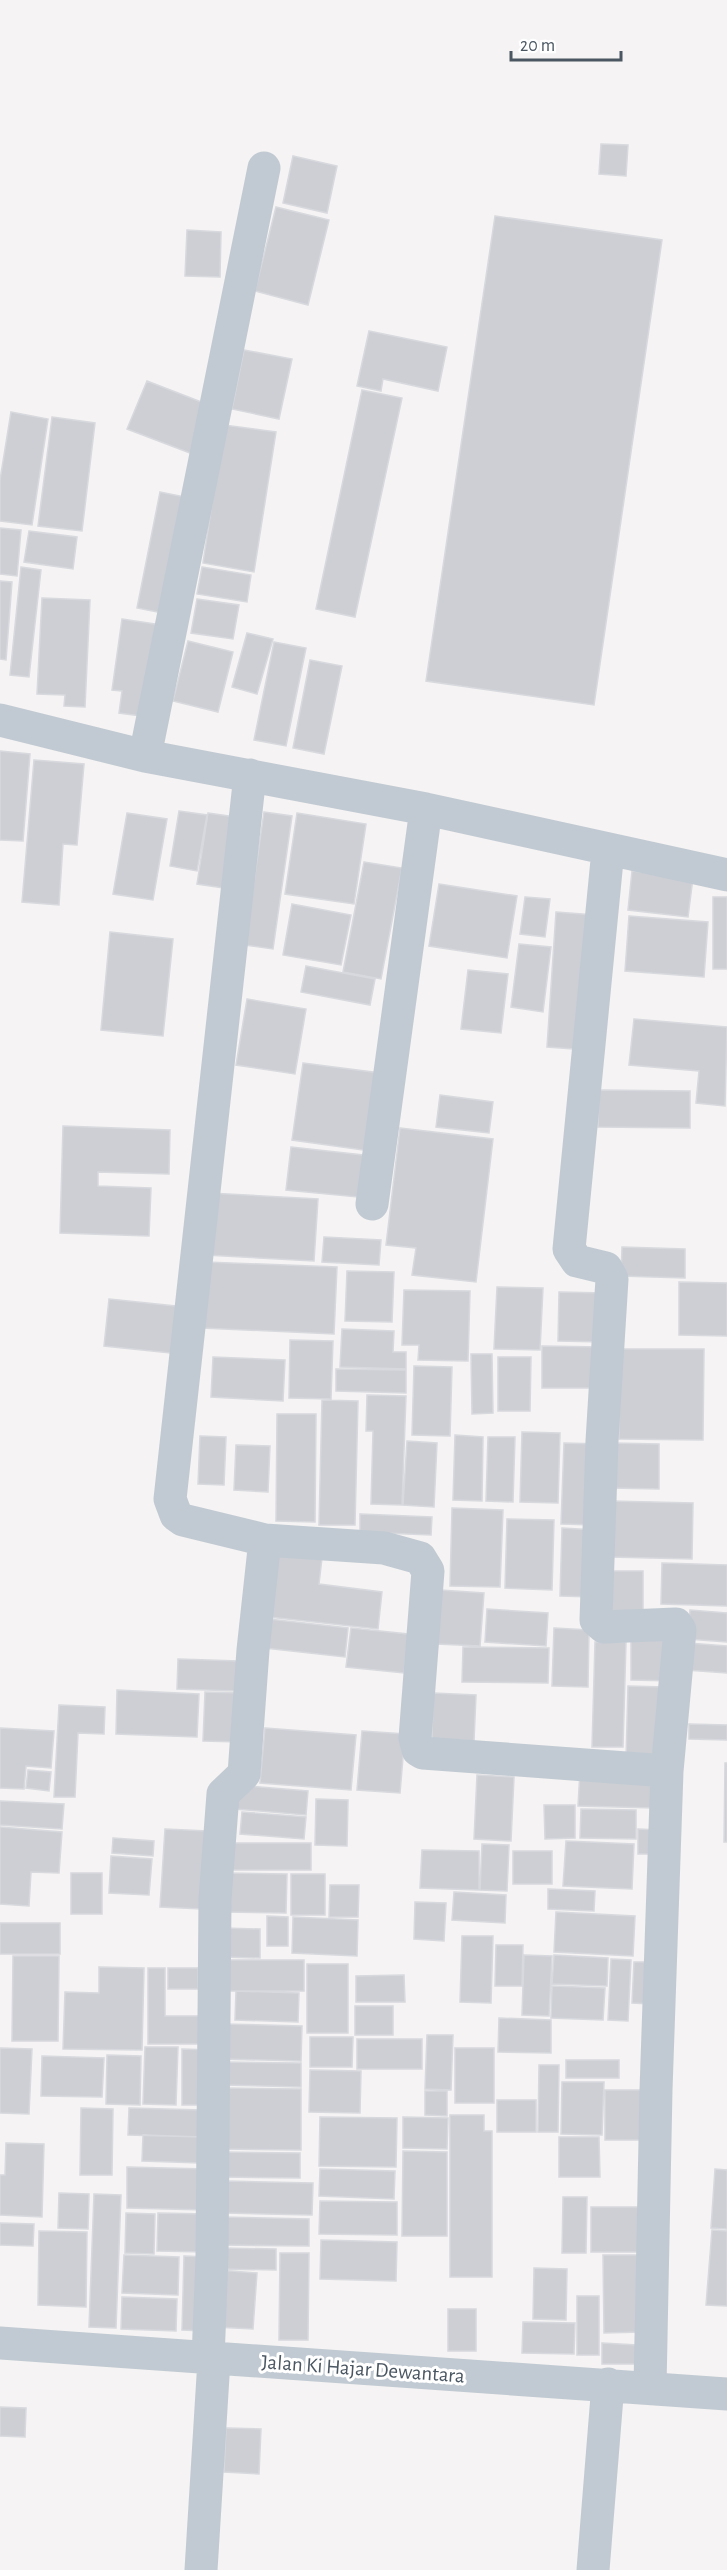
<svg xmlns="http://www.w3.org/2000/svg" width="727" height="2570" viewBox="0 0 727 2570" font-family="'Alegreya Sans',sans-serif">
<rect width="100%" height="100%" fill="#f5f3f3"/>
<path fill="#cdcfd5" stroke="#d7d9de" stroke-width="1.5" d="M601,144L628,145L626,176L599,174Z
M293,156L337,166L327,213L283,203Z
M276,207L329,220L308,305L255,291Z
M495,216L662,240L594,705L426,681Z
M187,230L221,232L220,277L185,276Z
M369,331L447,347L438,391L383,379L381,391L357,386Z
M244,350L292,359L279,419L232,409Z
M147,381L209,405L190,453L127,429Z
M362,390L402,398L355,617L316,609Z
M11,412L48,419L32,525L0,521V480Z
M52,417L95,423L82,531L38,526Z
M224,425L276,432L254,572L203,563Z
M160,492L185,497L163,613L137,608Z
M0,528L21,530L17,576L0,574Z
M29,531L77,537L73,569L24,562Z
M21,567L41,570L29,677L10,675Z
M202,567L251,575L247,602L197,594Z
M0,581L12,582L6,660L0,659Z
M42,598L90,600L85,707L64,706L65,695L37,694Z
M197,599L239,605L233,639L191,633Z
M122,619L161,625L148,717L119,713L122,691L112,690Z
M247,633L273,639L257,694L232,687Z
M188,641L233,652L218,712L173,701Z
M274,642L306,648L286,746L254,740Z
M310,660L342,666L324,754L293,748Z
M0,751L30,754L23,841L0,840Z
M34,760L84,764L77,845L63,844L59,905L22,902Z
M179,811L207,815L197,871L170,866Z
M264,812L292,816L273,949L245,945Z
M127,813L167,819L153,900L113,894Z
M208,813L242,818L230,889L197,884Z
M297,813L366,824L354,904L285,894Z
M364,862L402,868L381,979L343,972Z
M632,871L693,878L688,917L628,910Z
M439,884L517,896L507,958L429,946Z
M525,897L550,899L545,937L520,934Z
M713,897H727V969H713Z
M292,904L351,915L341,965L283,955Z
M556,912L595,915L587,1050L547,1047Z
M629,916L708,922L704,977L625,971Z
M110,932L173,939L163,1036L101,1030Z
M519,944L551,947L543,1012L511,1007Z
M306,966L375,979L370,1005L301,992Z
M468,970L508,974L501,1033L461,1029Z
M247,999L306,1009L295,1074L236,1065Z
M634,1019L727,1027L725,1106L696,1103L699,1071L629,1065Z
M303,1063L380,1073L370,1151L292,1140Z
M599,1090L690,1091V1128L598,1127Z
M440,1095L493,1102L489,1133L436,1127Z
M63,1126L170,1130L169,1174L98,1172V1186L151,1188L149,1236L60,1233Z
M400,1128L493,1139L476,1282L412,1275L416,1248L386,1245Z
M291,1147L363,1155L358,1197L286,1190Z
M209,1193L318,1199L314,1261L206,1255Z
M324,1237L381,1240L379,1265L322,1262Z
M622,1247L685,1249V1278L621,1276Z
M205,1262L337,1267L334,1334L202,1328Z
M347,1271L394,1272L392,1322L345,1321Z
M679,1282L727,1283V1336L679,1335Z
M497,1287L543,1288L540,1350L494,1349Z
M404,1290L470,1291L468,1361L418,1360L419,1345H402Z
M559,1292L605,1293L604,1342L558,1341Z
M109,1299L185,1307L180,1354L104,1346Z
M342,1329L394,1331L393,1352H406V1369L340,1367Z
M290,1340L333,1341L331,1399L289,1398Z
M542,1346L601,1347V1388H542Z
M620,1349H704L703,1440L619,1439Z
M471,1354H492L493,1413L472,1414Z
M213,1357L285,1360L283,1401L211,1397Z
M498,1357H531L530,1411H498Z
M414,1366L452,1367L450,1436L412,1435Z
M336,1369L406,1370V1393L336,1391Z
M367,1395L406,1396L402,1505L371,1504L373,1431H366Z
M322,1400L358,1401L355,1525H319Z
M277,1414H316L315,1522L276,1521Z
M522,1432L560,1433L558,1503L520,1502Z
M455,1435L483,1437L482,1501L453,1500Z
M200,1436L226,1437L224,1485L198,1484Z
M488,1437H515L513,1502L486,1501Z
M407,1441L437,1443L434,1507L403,1505Z
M564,1443L599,1444L595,1525L561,1524Z
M612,1443L659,1444V1489L611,1488Z
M236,1445L270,1446L268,1492L234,1490Z
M611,1501L693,1503L692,1559L610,1557Z
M452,1508L503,1510L500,1587L450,1586Z
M360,1514L432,1517L431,1535L360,1532Z
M507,1519L554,1520L552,1590L505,1588Z
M562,1528L595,1530L593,1597L560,1596Z
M276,1554L322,1558L319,1584L382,1592L378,1629L269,1617Z
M662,1563L727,1565V1606L661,1604Z
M604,1571H643V1622H604Z
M440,1590L484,1593L480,1646L437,1644Z
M487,1609L548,1613L546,1646L485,1642Z
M690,1610L727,1613V1642L688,1639Z
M269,1619L348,1628L345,1657L265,1648Z
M351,1628L408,1634L404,1673L346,1667Z
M554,1628L589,1630L588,1687L552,1686Z
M631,1628L674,1629L673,1681L631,1680Z
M595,1642H626L623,1747H592Z
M688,1643L727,1646V1673L686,1670Z
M463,1647L549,1648L548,1683L462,1682Z
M178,1659L238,1661L237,1691L177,1689Z
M628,1686L664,1687L662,1760L626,1759Z
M117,1690L199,1694L197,1737L116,1734Z
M205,1692L242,1693L240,1742L203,1741Z
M433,1693L476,1695L474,1741L432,1739Z
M59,1705L105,1707L104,1734L78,1733L75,1797H54Z
M689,1724L727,1725V1740L689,1739Z
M0,1728L54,1731L51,1768L26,1766L24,1789L0,1788Z
M265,1728L356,1735L351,1790L260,1783Z
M362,1731L405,1734L400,1793L357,1790Z
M725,1763H727V1842H724Z
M28,1770L51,1772L49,1791L26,1788Z
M580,1771L656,1774L655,1808L578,1806Z
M477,1775L514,1777L511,1841L474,1839Z
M237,1785L308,1791L306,1815L235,1809Z
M316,1799L348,1800L347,1846L315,1845Z
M0,1801L64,1804L62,1829L0,1825Z
M544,1805H575V1838L545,1839Z
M581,1809L636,1810V1839L580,1838Z
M242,1812L306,1817L304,1839L240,1834Z
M0,1827L62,1832L59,1873L31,1872L29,1906L0,1904Z
M165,1829L207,1831L202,1909L160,1907Z
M638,1829L658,1830V1854H638Z
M113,1838L154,1841L153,1856L112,1853Z
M566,1841L634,1844L632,1889L563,1886Z
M226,1843H311V1870H226Z
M482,1844L509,1845L507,1891L480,1890Z
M422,1850L479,1851V1890L420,1888Z
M513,1851H552V1884H513Z
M111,1856L152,1859L149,1895L109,1893Z
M71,1873H102V1914H71Z
M225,1873L287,1874L286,1913L224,1912Z
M291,1874H325V1915H291Z
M330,1885H359L358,1917H329Z
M548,1889L595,1891L594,1911L548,1909Z
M454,1892L506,1895L505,1923L452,1920Z
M415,1902L446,1903L444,1941L414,1939Z
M556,1912L635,1916L633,1956L554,1952Z
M267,1916L288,1917V1946H267Z
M293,1917L358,1920L357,1956L292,1953Z
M0,1923H60V1954H0Z
M223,1928L260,1929V1958L223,1957Z
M462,1936H493L491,2003L460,2002Z
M496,1945H523L522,1986H495Z
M524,1955L552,1956L549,2016L522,2015Z
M554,1955L608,1958L607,1986L552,1984Z
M13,1956H59L58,2041H12Z
M611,1959L631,1960L628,2021L608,2020Z
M223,1960H304V1991H223Z
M634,1962H652L650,2004L632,2003Z
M307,1964H348V2033H307Z
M99,1967L144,1968L142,2050L63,2049L65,1992L99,1993Z
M148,1968H165V2016H203V2044H148Z
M168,1968H198V1989H168Z
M404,1975L405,2002H356V1976Z
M552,1986L605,1988L603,2020L551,2018Z
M236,1991L299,1993L298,2022L235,2020Z
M355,2006H393V2035H355Z
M499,2018L551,2020V2053L498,2052Z
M222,2024L302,2026L301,2061L221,2059Z
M427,2035H453L451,2090L425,2089Z
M310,2037H353L352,2067H310Z
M357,2039H422V2069H357Z
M145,2047H178L176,2105L143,2104Z
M0,2048L32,2049L29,2114L0,2113Z
M455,2048H494V2103H455Z
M182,2049L211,2050L209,2105H182Z
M107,2055L141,2056L140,2105L106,2104Z
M42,2056L104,2058L102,2097L41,2096Z
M566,2060H619V2078H566Z
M224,2062L301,2063V2087L223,2085Z
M539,2065H559L558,2132H538Z
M310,2070L361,2071L360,2113L309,2112Z
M562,2082H604L602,2135L561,2134Z
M224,2088L301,2089V2150L223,2149Z
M605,2090H646V2140H605Z
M425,2091H447V2116L425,2115Z
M497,2100H536V2132H497Z
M81,2108L113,2109L112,2175H80Z
M129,2108L202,2110V2137L128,2135Z
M450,2115H484V2131H492V2277H450Z
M320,2117L397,2118L396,2167L319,2166Z
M403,2117L448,2118L447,2149L403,2148Z
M143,2135L202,2137L200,2163L142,2161Z
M559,2137H599L600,2177H559Z
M6,2143L44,2144L42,2217L0,2215V2175H5Z
M403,2151L447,2152V2236H402Z
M222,2152L300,2153V2178L222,2177Z
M127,2167L206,2169V2210L127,2208Z
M320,2169L395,2171L394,2199L319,2196Z
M715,2169L727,2170V2229L711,2228Z
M227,2181L313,2183L312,2215L226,2213Z
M59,2193L89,2194L88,2229L58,2228Z
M94,2194L121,2195L116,2328L89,2327Z
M563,2197H587L586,2253H562Z
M320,2201L397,2202V2235L319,2234Z
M591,2207H640V2252H591Z
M126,2213L155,2214L154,2254L125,2253Z
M158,2213L206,2214L205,2252L157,2251Z
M221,2217L309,2219V2246L221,2245Z
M0,2223L34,2224L33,2246L0,2245Z
M712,2230L727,2231V2306L706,2305Z
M39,2231L87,2232L86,2307L38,2305Z
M321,2240L397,2242L396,2281L320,2279Z
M220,2248L276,2249V2270L219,2269Z
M280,2253H309L308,2340H279Z
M124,2255L179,2257L178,2295L122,2293Z
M603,2255H640L641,2332L604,2333Z
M184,2256L208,2257L205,2331L182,2330Z
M534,2268L567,2269L566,2320L533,2319Z
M219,2270L257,2273L253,2329L215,2327Z
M577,2296H599V2355H577Z
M122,2297L177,2299L176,2331L121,2329Z
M448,2309H476V2351H448Z
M523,2322L575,2323L574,2354L522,2353Z
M602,2343L637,2345V2364H602Z
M0,2407L26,2408L25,2437L0,2436Z
M226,2428L261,2429L259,2474L224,2472Z"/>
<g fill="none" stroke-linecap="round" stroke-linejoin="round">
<path stroke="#c1cad2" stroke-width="33" d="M0,720L145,756L426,809L727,875
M145,756L264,168
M250,775L170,1499L176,1515L183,1520L265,1540L384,1548L420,1558L428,1571L415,1738L418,1750L423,1753L667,1771
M608,850L569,1249L577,1261L606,1268L612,1279L602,1441L596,1620L604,1627L676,1624L680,1630L667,1771L656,2090L650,2387
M372,1204L426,809
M0,2343L727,2394
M208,2359L212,2257L215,1899L223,1794L244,1774L253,1650L265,1540
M201,2570L214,2360
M593,2570L608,2384"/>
</g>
<g text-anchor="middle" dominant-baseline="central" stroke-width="6" stroke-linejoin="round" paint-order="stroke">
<g font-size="21" fill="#4a5661" stroke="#fff">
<text transform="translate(363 2369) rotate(4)">Jalan Ki Hajar Dewantara</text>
</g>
</g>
<path d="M511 51v9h110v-9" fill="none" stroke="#4a5661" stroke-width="3"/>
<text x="520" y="51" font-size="18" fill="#4a5661" stroke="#ffffff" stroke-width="4.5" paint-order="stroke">20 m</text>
</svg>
